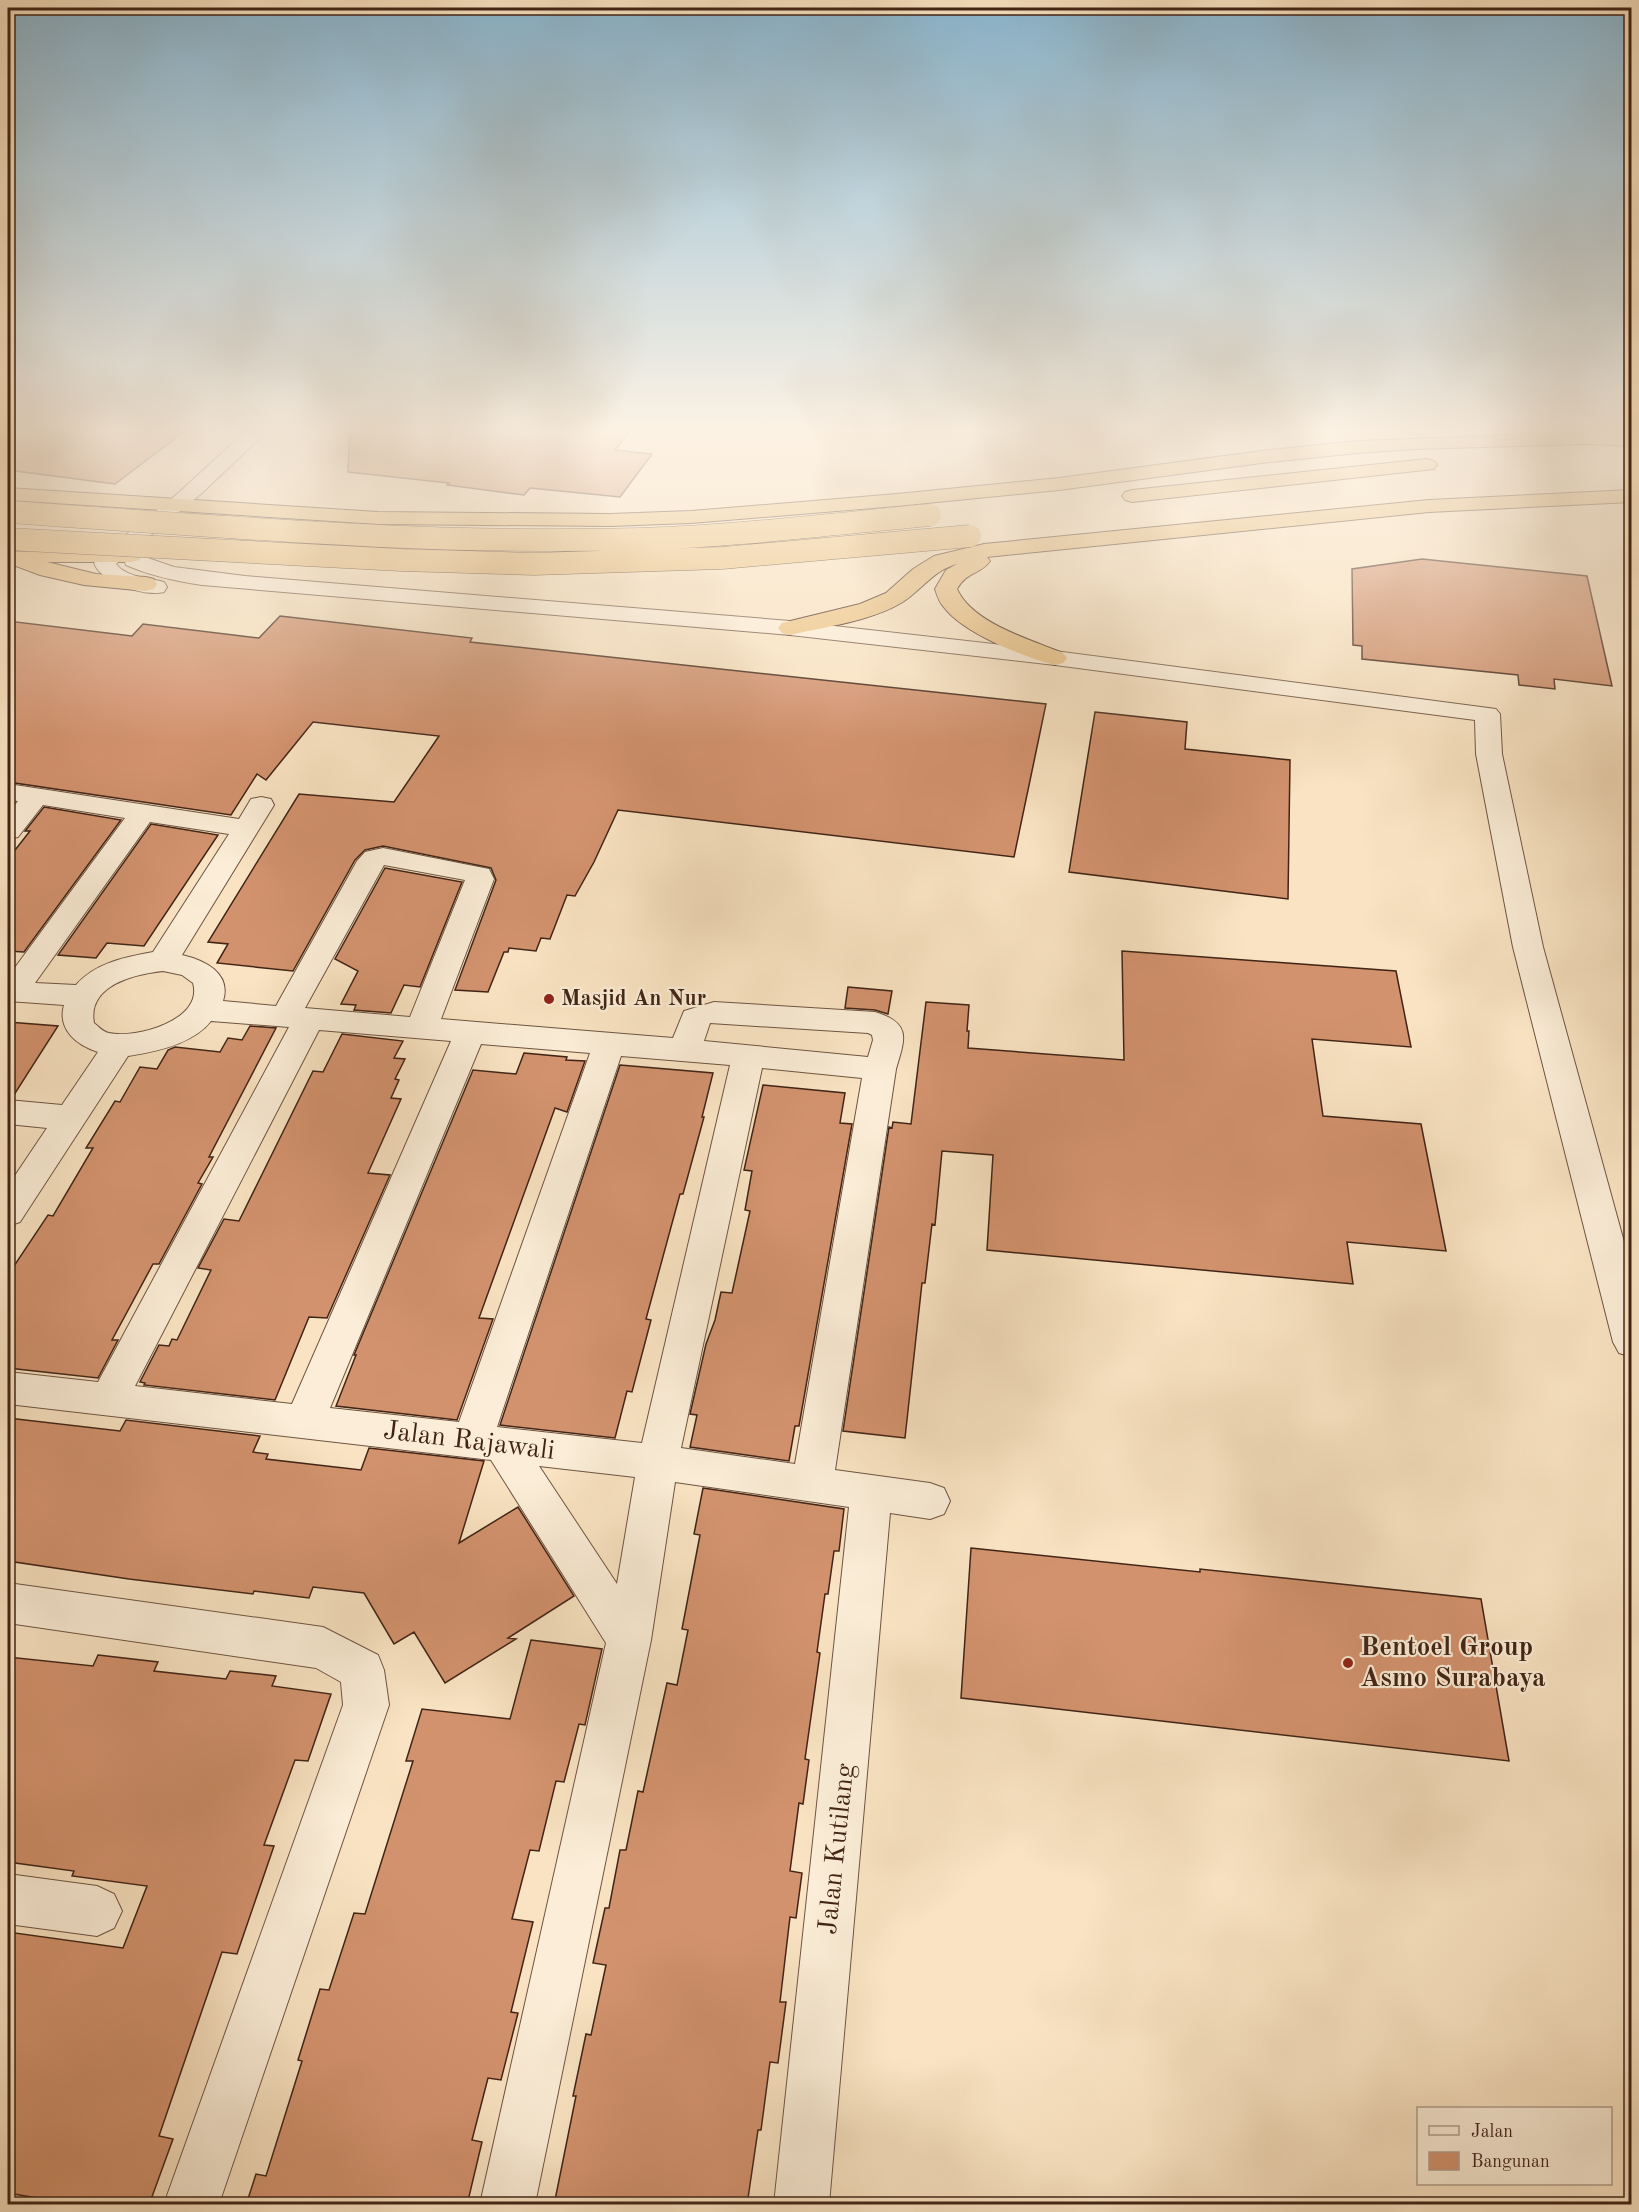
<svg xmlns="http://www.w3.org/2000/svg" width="1639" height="2212" viewBox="0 0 1639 2212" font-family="'Old Standard TT',serif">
<rect width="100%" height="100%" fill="#f9e3c2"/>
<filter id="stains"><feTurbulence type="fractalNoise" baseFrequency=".00333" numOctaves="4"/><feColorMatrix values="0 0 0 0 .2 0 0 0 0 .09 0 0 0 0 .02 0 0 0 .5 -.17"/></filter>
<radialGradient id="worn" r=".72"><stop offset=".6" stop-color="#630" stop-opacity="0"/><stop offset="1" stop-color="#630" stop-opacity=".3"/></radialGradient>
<path fill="#d2926e" stroke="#412416" stroke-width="1.5" d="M8,431H185L115,484L8,470Z
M350,431H630L615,450L652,454L620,497L530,488L524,495L447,485L449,483L348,472Z
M1422,559L1587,576L1612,686L1554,679L1555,689L1519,685L1518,675L1362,659V646L1353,645L1352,569Z
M280,616L472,638L470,642L1046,704L1014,857L618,810L594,862L575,896L567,895L550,939L541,938L536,951L509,948L508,952H504L488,992L455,990L496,880L491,868L383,846L365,850L355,860L293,971L217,963L228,944L208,942L299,794L394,802L439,736L313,722L266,780L257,774L231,815L8,782V621L132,636L143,624L259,638Z
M1095,712L1187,722L1185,749L1290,760L1288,899L1069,872Z
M44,807L121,820L24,952L8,951V859L30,831H25Z
M151,824L218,835L144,946L107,943L96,958L58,955Z
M385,868L462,882L420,987L404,985L391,1013L354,1010L356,1005L341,1004L358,971L335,959Z
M1122,951L1396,971L1411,1047L1312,1039L1323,1116L1421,1124L1446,1251L1347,1242L1353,1284L987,1250L993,1155L942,1151L935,1225L932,1224L925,1283H922L905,1438L843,1431L889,1127L892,1128L893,1122L911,1124L926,1002L969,1005L967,1031H969L968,1048L1124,1060Z
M848,987L892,991L888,1014L875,1010L845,1008Z
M8,1022L58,1026L12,1098H8Z
M250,1026L276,1028L209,1157H213L198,1183L202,1184L159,1264H153L112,1340H118L98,1378L8,1368V1275L48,1215L53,1216L93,1148H86L115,1101L120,1102L140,1067L157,1069L168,1050L175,1047L220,1052L228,1038L242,1040Z
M342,1034L403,1041L394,1058L405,1059L395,1079L399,1080L391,1098L401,1099L368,1173L390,1175L327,1318L309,1317L275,1400L144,1385L145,1383L140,1382L159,1345L169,1346L172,1339L177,1340L211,1270L198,1268L224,1219L239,1221L313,1071L323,1072Z
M524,1053L567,1057L566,1060L585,1061L567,1112L555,1108L479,1318L493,1319L457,1420L336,1406L356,1355H354L473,1070L516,1074Z
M620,1065L713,1073L702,1117H704L683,1194H680L646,1319L651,1320L632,1392L627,1391L615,1438L500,1425Z
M763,1085L845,1093L840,1123L852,1124L799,1426H795L789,1461L690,1447L697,1415L690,1414L706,1344L715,1320L721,1292L732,1293L750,1211L745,1210L752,1171L744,1170Z
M8,1418L120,1431L126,1420L260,1436L253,1452L268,1454L266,1459L361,1470L369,1448L484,1461L459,1543L518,1507L574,1596L508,1638L516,1639L445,1683L414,1632L394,1644L364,1593L313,1587L309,1598L254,1591L253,1594L129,1579L8,1561Z
M703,1488L844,1509L839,1551H834L828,1594H825L817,1652L820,1653L805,1759L809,1760L803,1804L799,1803L790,1871L802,1873L796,1918L790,1917L780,2002H786L778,2063L770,2062L761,2130H758L747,2205H554L576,2096H573L586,2034L591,2035L606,1965L593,1963L605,1908H609L620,1850H626L638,1791L643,1792L667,1683L677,1685L688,1630L682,1629L700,1535L694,1534Z
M971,1548L1200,1572V1569L1481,1599L1509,1761L961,1698Z
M531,1640L602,1649L585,1725L579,1724L564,1782L556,1781L539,1851L530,1850L512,1919L533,1922L511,2012L518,2013L501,2080L488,2078L472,2140L482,2142L467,2205H246L256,2174L266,2176L302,2061L298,2060L320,1989L329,1990L354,1913L365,1914L413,1761H406L422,1709L510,1719Z
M98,1655L158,1662L154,1671L226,1679L230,1671L276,1676L272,1686L331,1694L308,1761L295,1760L264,1845L274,1846L237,1954L222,1952L159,2136L173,2139L149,2205H78L8,2193V1932L123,1948L147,1886L72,1876L74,1871L8,1862V1657L93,1666Z"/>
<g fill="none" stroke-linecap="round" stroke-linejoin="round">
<g stroke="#6f5441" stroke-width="2">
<path id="minor" d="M246,431H267L202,493L141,543L146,548L145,557L174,567L245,576L790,621L1055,651L1496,709L1500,714L1502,754L1543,947L1632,1271V1357L1619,1353L1613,1342L1513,947L1476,754L1475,720L1055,665L790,635L202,585C176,581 151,576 126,565L123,557L116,564C126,577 148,578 164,582L167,587L164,592C145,597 101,583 94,563L103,553L175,496Z
M8,784L239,819L251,799L261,797L271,799L274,805L182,955C204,960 232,973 223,1001L276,1006L357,861L365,852L383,848L489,869L494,879L441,1019L673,1038L684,1011L714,1002L875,1012C912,1023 905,1039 896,1069L835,1470L930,1483L944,1488L950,1501L944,1514L930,1519L890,1513L829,2204H774L849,1507L675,1482L651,1640L535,2204H480L606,1643L491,1460L8,1404V1372L98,1382L289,1027L211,1021C193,1044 156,1052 128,1056L20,1222L8,1226V1186L47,1128L8,1124V1100L62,1105L98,1052C77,1045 57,1030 64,1005L8,1001V977L125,818L43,805L18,837L8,839V814L18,801L8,800ZM150,822L229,834L153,952C125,957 95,963 76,985L35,983ZM384,865L465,880L410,1017L305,1008ZM163,971L182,975L193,983C204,1020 136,1039 109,1033C103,1032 99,1027 94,1023C87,985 135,974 163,971ZM710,1023L868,1033L872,1035L873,1040L868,1057L704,1041ZM319,1030L451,1041L292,1404L135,1386ZM481,1044L590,1053L459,1422L330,1408ZM621,1056L730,1065L642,1443L497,1427ZM762,1068L862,1078L795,1464L681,1448ZM539,1466L635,1477L617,1584Z
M8,1583L323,1627L378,1655L384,1670L389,1705L219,2204H164L343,1705L341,1682L316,1668L8,1623Z
M8,1874L97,1886L114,1894L122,1911L114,1928L97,1936L8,1924Z"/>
</g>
<g stroke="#412416" stroke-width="2">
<path id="highway" d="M1587,432L1632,434V446L1587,444L1414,449L1358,453L1269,462L1059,490L897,506L691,523L610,526L378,524L8,500V488L378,512L610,514L691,511L897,494L1059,478L1269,450L1358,441Z
M1427,459L1434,461L1437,465L1434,469L1132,502L1125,500L1122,496L1125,492L1132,490Z
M1632,490V502L1429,512L987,557L990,561C980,575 967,571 957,589C972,623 1031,640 1063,653L1067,658L1063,663L1055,665C1024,657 962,633 943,606C939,602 937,595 935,589L946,570L957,564C933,570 921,591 901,603C871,621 824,627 790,635L782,633L778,628L782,623L860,604L886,593L913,569L934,556L984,544L1429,500Z
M70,547L131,548L139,550L142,555L139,560L131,562H47L96,574L146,577L154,579L157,584L154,589L146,591L84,585L40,575L8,563V551C27,553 49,549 70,547Z"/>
</g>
<use href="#minor" fill="#fbedd7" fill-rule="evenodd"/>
<use href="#highway" fill="#ecc281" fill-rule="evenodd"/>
<g stroke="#412416" stroke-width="23" stroke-linecap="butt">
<path id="highway-bridge" d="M8,512C218,526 428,545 639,539C736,536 833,524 930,515
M8,539L401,560L534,564L722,558L970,536"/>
</g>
<use href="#highway-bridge" stroke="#ecc281" stroke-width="22"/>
</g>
<linearGradient id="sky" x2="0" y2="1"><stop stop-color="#8ab8d3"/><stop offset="0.58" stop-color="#fcf2e4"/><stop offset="1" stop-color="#fcf2e4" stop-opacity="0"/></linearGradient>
<rect width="1639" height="741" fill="url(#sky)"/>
<g fill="#8f2418" stroke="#fbedd7" stroke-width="2">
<circle cx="549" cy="999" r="6"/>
<circle cx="1348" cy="1663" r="6"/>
</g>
<g text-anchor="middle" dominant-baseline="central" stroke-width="4.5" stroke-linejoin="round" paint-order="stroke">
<g font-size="22" font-weight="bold" fill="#412416" stroke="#fbedd7" text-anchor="start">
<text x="561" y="999">Masjid An Nur</text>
</g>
<g font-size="27" fill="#412416" stroke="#fbedd7">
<text transform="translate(469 1441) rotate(7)">Jalan Rajawali</text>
<text transform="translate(837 1849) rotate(-84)">Jalan Kutilang</text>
</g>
<g font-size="27" font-weight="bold" fill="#412416" stroke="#fbedd7" text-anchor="start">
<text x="1360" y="1647">Bentoel Group<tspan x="1360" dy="31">Asmo Surabaya</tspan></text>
</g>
</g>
<rect width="1639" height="2212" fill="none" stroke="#f9e3c2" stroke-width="30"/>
<rect x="9" y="9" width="1621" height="2194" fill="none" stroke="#412416" stroke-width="3"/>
<rect x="15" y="15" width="1609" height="2182" fill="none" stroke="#412416" stroke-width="1.5"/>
<rect x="1417" y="2107" width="195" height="78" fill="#fbedd7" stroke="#b19d8a" stroke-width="1.5"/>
<rect x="1429" y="2126" width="30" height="9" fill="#fbedd7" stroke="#b19d8a" stroke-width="1.5"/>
<text x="1471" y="2137" font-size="18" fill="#412416">Jalan</text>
<rect x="1429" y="2152" width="30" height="18" fill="#d2926e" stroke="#b19d8a" stroke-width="1.5"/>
<text x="1471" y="2167" font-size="18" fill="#412416">Bangunan</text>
<rect width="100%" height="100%" filter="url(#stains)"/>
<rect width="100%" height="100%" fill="url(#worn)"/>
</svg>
